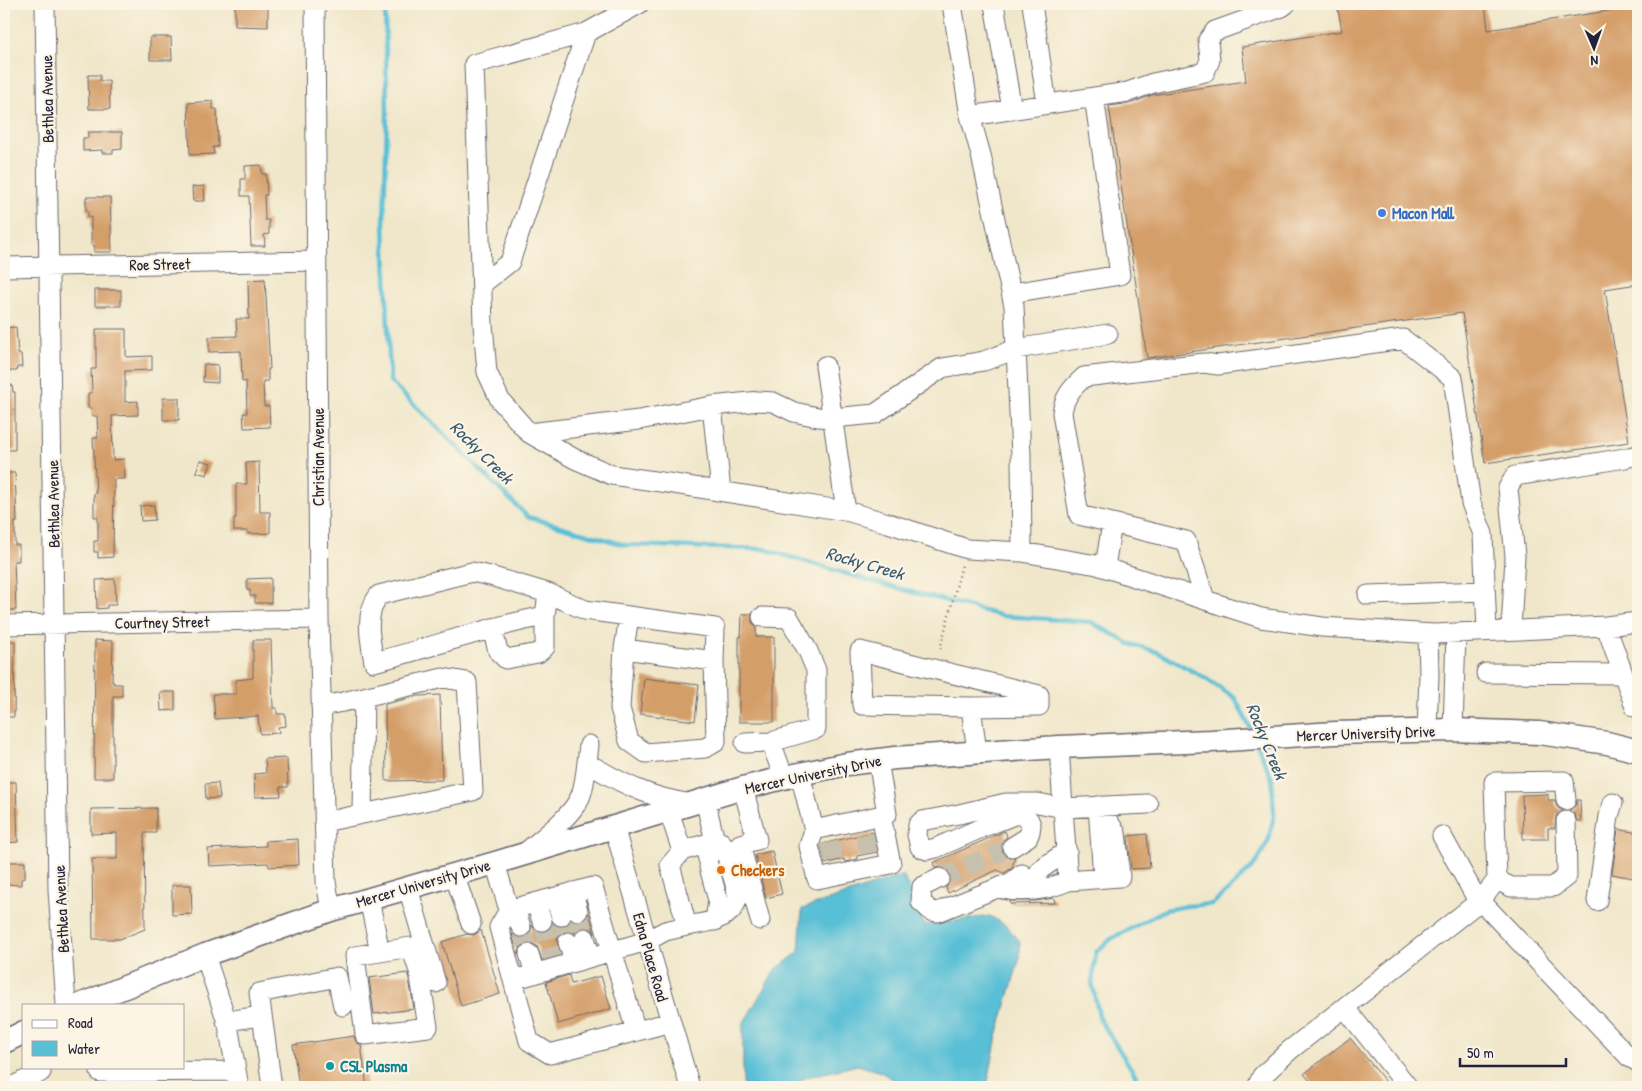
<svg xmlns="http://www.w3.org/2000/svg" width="1642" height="1091" viewBox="0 0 1642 1091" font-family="'Patrick Hand',sans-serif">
<rect width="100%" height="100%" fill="#fcf5e5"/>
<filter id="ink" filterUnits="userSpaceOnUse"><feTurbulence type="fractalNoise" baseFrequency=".02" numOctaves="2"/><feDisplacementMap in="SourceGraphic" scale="10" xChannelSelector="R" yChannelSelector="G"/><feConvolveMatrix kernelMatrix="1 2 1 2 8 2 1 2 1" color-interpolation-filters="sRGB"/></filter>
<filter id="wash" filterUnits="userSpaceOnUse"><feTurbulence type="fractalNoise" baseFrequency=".0096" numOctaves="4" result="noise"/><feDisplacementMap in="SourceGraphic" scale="20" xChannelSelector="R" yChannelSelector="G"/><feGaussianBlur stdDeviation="1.12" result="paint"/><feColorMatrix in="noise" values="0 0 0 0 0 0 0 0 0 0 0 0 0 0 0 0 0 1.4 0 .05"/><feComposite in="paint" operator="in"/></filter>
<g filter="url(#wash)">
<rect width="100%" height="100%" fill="#f0e7ca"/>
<path fill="#59bfd6" stroke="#3e7088" d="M903,875L925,925L990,916L1007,926L1020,942V957L997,1036L987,1087H905L881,1072L858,1065L807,1077L793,1087H743V1024L775,970L799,952L802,909Z"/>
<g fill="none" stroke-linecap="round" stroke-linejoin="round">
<path stroke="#59bfd6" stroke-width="4.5" d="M385,4L387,111L384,224L390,381L528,517L625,545L764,549L867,580L1003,616L1091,622L1130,644L1157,652L1200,675L1235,698L1252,732
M1143,1087L1100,1020L1092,983L1096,952L1111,939L1165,910L1186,906L1212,904L1229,890L1257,862L1269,839L1274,815L1272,779L1258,746"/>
</g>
<g id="blocks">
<path fill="#d49e69" d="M235,4H268V27L235,26Z
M1337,4H1485L1488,30L1638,6V284L1605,289L1629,442L1485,463L1462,313L1147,358L1109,106L1132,103L1152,95L1246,81L1242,47L1342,31Z
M150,37H171L172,60H150Z
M88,75H100V81H109L110,109H89Z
M213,101V109H217L218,147H213L214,154L190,155L188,103Z
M88,132H122V149L113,150V153H102V150L83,151V138H88Z
M261,165L262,174H266L267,195H264L265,220H269V234L264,235L265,246H251L249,196H241V179H245V166Z
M204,186L205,201H193L192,187Z
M86,197H110L112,252H94V245H91V217H88V211H86Z
M265,279L270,369H268V381H263L264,406H269L270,427L244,428L243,413H247L246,381L242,382L241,351L209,352V337L237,336L236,319H249L248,280Z
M95,290H121V306H95Z
M16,327L18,354H21L22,367H17V371H4V328Z
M96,329H126V357L152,356V370L125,371V402L138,401V415L112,416L113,460L124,459L125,479H114L113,557L98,558V552H94V541H98V517H94V493H96L93,438H98L97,416H92L91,408H88V393H92L91,369H96Z
M204,364L218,365V383L203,382Z
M4,385H12L13,392H15V450H4Z
M163,398H179V420H163Z
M200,460L211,463L207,475L196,472Z
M259,462L260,512H270V533L248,534V531H234V518H236V484H247L246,463Z
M4,473H15L17,522H15V545H19V561H14L16,610H4Z
M154,505L155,520L141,521L140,506Z
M271,578V603H255V596H250V590H247V579Z
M115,579L116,605H107V608L97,609L96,580Z
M742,614H752V622L756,627V637H774V722H739V637H741Z
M95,640L113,641L112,682H114V684H122V696H113V778H94Z
M253,640H271L273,708H277V714H285L286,726L278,727L279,733L260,734L258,716L215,719L213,694H236V680L253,678Z
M4,641H15L14,717H4Z
M644,678L699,685L695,721L640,714Z
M160,692H175V710L161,711Z
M440,695L442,780L386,781L385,704L418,696Z
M287,758L288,787H280L281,796L255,797L254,774L266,773L265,759Z
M4,782H16L18,842L4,843Z
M218,783L220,798L206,799L205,784Z
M1548,794V800H1555L1557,807L1563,811L1556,816L1555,828H1548V839H1523L1522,795Z
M1577,800H1580L1581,821H1577L1575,815L1569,811L1576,805Z
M156,808V833H144L145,929L120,939H93L92,859H117V833L91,834V809Z
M1618,829L1638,833V879L1612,874Z
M1005,831L1007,837L1002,841L1001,848L1003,853L1006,857H1015L1012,868L1004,873L997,870L948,893L946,888L951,879L950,873L946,868L941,867L935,868L933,863Z
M873,832L877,852L857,856L858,859L845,862L844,859L825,864L821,846L822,844Z
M1147,834L1150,868L1131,869L1128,836Z
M298,839L299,865L269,867L268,863L209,866L208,849L266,846V841Z
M772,851L782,894L766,898L755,855Z
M6,862H25V878L21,879V885L5,884Z
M172,885H191L192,914L172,915Z
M1054,898L1055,903L1010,904V901H1036Z
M589,913L595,934L592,929L587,927H581L575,933L570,931H564L560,935L557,940L560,955L542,960L537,946L531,943H525L521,946L518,955L512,934L518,938L525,937L530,934L532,925L535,930L540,932L546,931L550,929L553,924L558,927H564L569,924L571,920L576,922H581L586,919Z
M481,930L500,994L461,1006L442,942L467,934L474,935Z
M408,973L414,1009L374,1014L369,978Z
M569,975L571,984L601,976L611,1009L558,1024L546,982Z
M354,1036L356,1042L361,1045L367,1087H299L293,1045Z
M1350,1038L1390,1087H1315L1304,1074Z"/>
</g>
</g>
<g filter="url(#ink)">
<use href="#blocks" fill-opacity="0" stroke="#6a676d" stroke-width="1"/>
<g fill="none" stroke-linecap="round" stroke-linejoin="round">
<path stroke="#c7c0ad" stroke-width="19" stroke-dasharray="19 9" stroke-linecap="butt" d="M865,834L869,854
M830,842L834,862
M940,878L1012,847
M578,911L585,938
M561,916L568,942
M542,921L556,968
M521,927L529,954"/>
<g stroke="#6a676d" stroke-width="21">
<path id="minor" d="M45,4L58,890L66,1005
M315,4L319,619L326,882L331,910
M639,4L586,33L474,64L483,324L487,372L500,400L529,433L575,459L612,475L668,483L846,511L888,523L967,549L1022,552L1097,565L1261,618L1322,627L1434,634L1606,626L1638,622
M952,4L970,116L981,155L1014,306L1021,455L1022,552
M994,4L1012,110
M1032,4L1047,104
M970,116L1128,92L1153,83L1205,72L1210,60L1208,40L1215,31L1282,7L1286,4
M4,267L317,261
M482,284L510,262L586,33
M1012,293L1120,275L1094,97
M825,366L846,511
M712,406L721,491
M529,433L639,420L712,406L759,401L773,402L794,412L818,417L833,418L875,414L942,368L984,361L1016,349L1108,334
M1105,567L1112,523
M548,593L585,610L715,628L714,661L624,649L620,708L629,741L646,753L705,748L716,742L714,661
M1368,595L1485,591
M1205,599L1186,541L1079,515L1062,413C1064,397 1072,388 1084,377L1204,363L1218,365L1403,339L1453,378L1471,503L1483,534L1487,631
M762,617L789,618L808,651L816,670V729L771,742
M4,625L319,619
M1606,626L1635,707L1638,708
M492,628L498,651L506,659L538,653L545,647V616L548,593L490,576L472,572L379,595C364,614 370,640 374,662C431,648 486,627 545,616
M1511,630L1515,556L1508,488L1515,476L1625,458L1638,455
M624,649L629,616
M1486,673L1623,674
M321,706L343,702L443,678L467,682L473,791L324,822
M971,707L862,705L860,651L1039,695V706L971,707L977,752
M1453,730L1456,633
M1427,731L1429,674L1428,634
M745,743L771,742L784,778
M1059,747L1068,881L1120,877L1119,866
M596,768C628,787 653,798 691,804
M800,774L814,830L887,814L878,760
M743,788L757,840L740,844L760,920
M705,800L715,841C707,847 705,850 708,859
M1098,806L1103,878
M1099,807L1116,833L1119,859
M669,811L682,851
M362,814L364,697
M614,827L690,1087
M814,830L809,846L817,879L891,864L881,816
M1442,836L1474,894L1629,1057L1638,1062
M1012,847L1028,837L1030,832L1031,825L1029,820L1023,815H1014L979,829L936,848L927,850L920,847L917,835L918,825L922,821L959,814L1006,803H1038L1063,808L1148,804
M527,851C543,838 574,814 581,795C586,780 587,761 589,745
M495,863L509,910L499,927L529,1041L550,1054L671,1022
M709,867L718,900L715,921
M454,874L471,924
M940,878L922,887L921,902L931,911L938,912L1012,882L1022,874
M1035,878L1041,869L1067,851
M1497,880L1511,887H1553L1567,876L1566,821
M408,888L436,983
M999,888C1022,894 1048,890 1068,881
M573,892L578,911
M555,898L561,916
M369,899L380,952
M1597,901L1609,816L1613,803
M536,903L542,921
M515,909L521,927
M509,910L593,887L636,1031
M687,926C704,923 735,920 737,897C737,888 731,871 728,863
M585,938L591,957
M568,942L574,962
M411,947L419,971L428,1027L365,1035L355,956Z
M529,954L535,974
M205,955L228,1025L239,1087
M513,980L647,941L665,931L687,926L670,865L682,851L715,841L721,842L725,847L726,855
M1345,1008L1408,1087
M226,1021L262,1016
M100,1072L236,1071
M12,1087L41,1072L39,1067
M272,1087L259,993L337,977L343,1006
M1257,1087L1262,1076L1290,1050L1481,900L1497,880L1494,782L1564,781L1566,800"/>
</g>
<g stroke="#6a676d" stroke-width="25">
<path id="major" d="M80,1005L205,955L331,910L495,863L743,788L795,775L847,764L895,758L1059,747L1211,741L1335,733L1453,730L1539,733L1607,743L1638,751
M4,1042L24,1032"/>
</g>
<path stroke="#6a676d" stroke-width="2.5" stroke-dasharray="1 4" stroke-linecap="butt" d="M940,649L962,565"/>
<use href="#minor" stroke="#fff" stroke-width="19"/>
<use href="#major" stroke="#fff" stroke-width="22"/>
</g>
</g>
<circle fill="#3f7fe0" stroke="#fcf5e5" stroke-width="2" cx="1382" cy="213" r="5"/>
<circle fill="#e8710a" stroke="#fcf5e5" stroke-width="2" cx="721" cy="870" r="5"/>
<circle fill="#0f9aa8" stroke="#fcf5e5" stroke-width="2" cx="330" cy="1066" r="5"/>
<g text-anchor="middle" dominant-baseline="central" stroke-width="4.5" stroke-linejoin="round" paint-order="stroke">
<g font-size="16" fill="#22223b" stroke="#fcf5e5">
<text transform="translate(47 99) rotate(-91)">Bethlea Avenue</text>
<text transform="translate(160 264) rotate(-1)">Roe Street</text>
<text transform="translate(318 457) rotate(-90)">Christian Avenue</text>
<text transform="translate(53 504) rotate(-91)">Bethlea Avenue</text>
<text transform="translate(162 622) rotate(-1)">Courtney Street</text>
<text transform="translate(1366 733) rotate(-2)">Mercer University Drive</text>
<text transform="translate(813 774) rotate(-12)">Mercer University Drive</text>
<text transform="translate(423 883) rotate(-16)">Mercer University Drive</text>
<text transform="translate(61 909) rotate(-93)">Bethlea Avenue</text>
<text transform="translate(651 957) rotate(74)">Edna Place Road</text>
</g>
<g font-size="16" font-weight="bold" fill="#366cbe" stroke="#fcf5e5" text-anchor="start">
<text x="1392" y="213">Macon Mall</text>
</g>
<g font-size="16" font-weight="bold" fill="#c56008" stroke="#fcf5e5" text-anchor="start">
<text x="731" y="870">Checkers</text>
</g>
<g font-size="16" font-weight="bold" fill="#0d838f" stroke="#fcf5e5" text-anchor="start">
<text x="340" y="1066">CSL Plasma</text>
</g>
<g font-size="18" font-style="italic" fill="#355971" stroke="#fcf5e5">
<text transform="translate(482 452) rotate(45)">Rocky Creek</text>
<text transform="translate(865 563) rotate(16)">Rocky Creek</text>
<text transform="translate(1267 741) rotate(68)">Rocky Creek</text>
</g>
</g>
<rect width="1642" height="1091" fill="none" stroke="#fcf5e5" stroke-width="20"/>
<rect x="22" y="1004" width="162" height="65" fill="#fcf5e5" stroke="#a5a1a1"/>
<rect x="32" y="1020" width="25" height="8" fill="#ffffff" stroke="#a5a1a1"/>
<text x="68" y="1028" font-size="15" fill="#22223b">Road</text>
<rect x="32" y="1041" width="25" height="15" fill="#59bfd6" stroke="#a5a1a1"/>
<text x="68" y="1054" font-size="15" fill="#22223b">Water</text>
<g transform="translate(1594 48) rotate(178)" stroke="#fcf5e5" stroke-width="4" paint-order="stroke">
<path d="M0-4L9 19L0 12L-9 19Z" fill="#22223b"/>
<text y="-8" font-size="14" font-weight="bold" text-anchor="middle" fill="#22223b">N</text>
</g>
<path d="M1460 1058v8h106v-8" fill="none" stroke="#22223b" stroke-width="2.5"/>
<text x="1467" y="1058" font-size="15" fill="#22223b" stroke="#fcf5e5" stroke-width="4" paint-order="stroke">50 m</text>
</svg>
